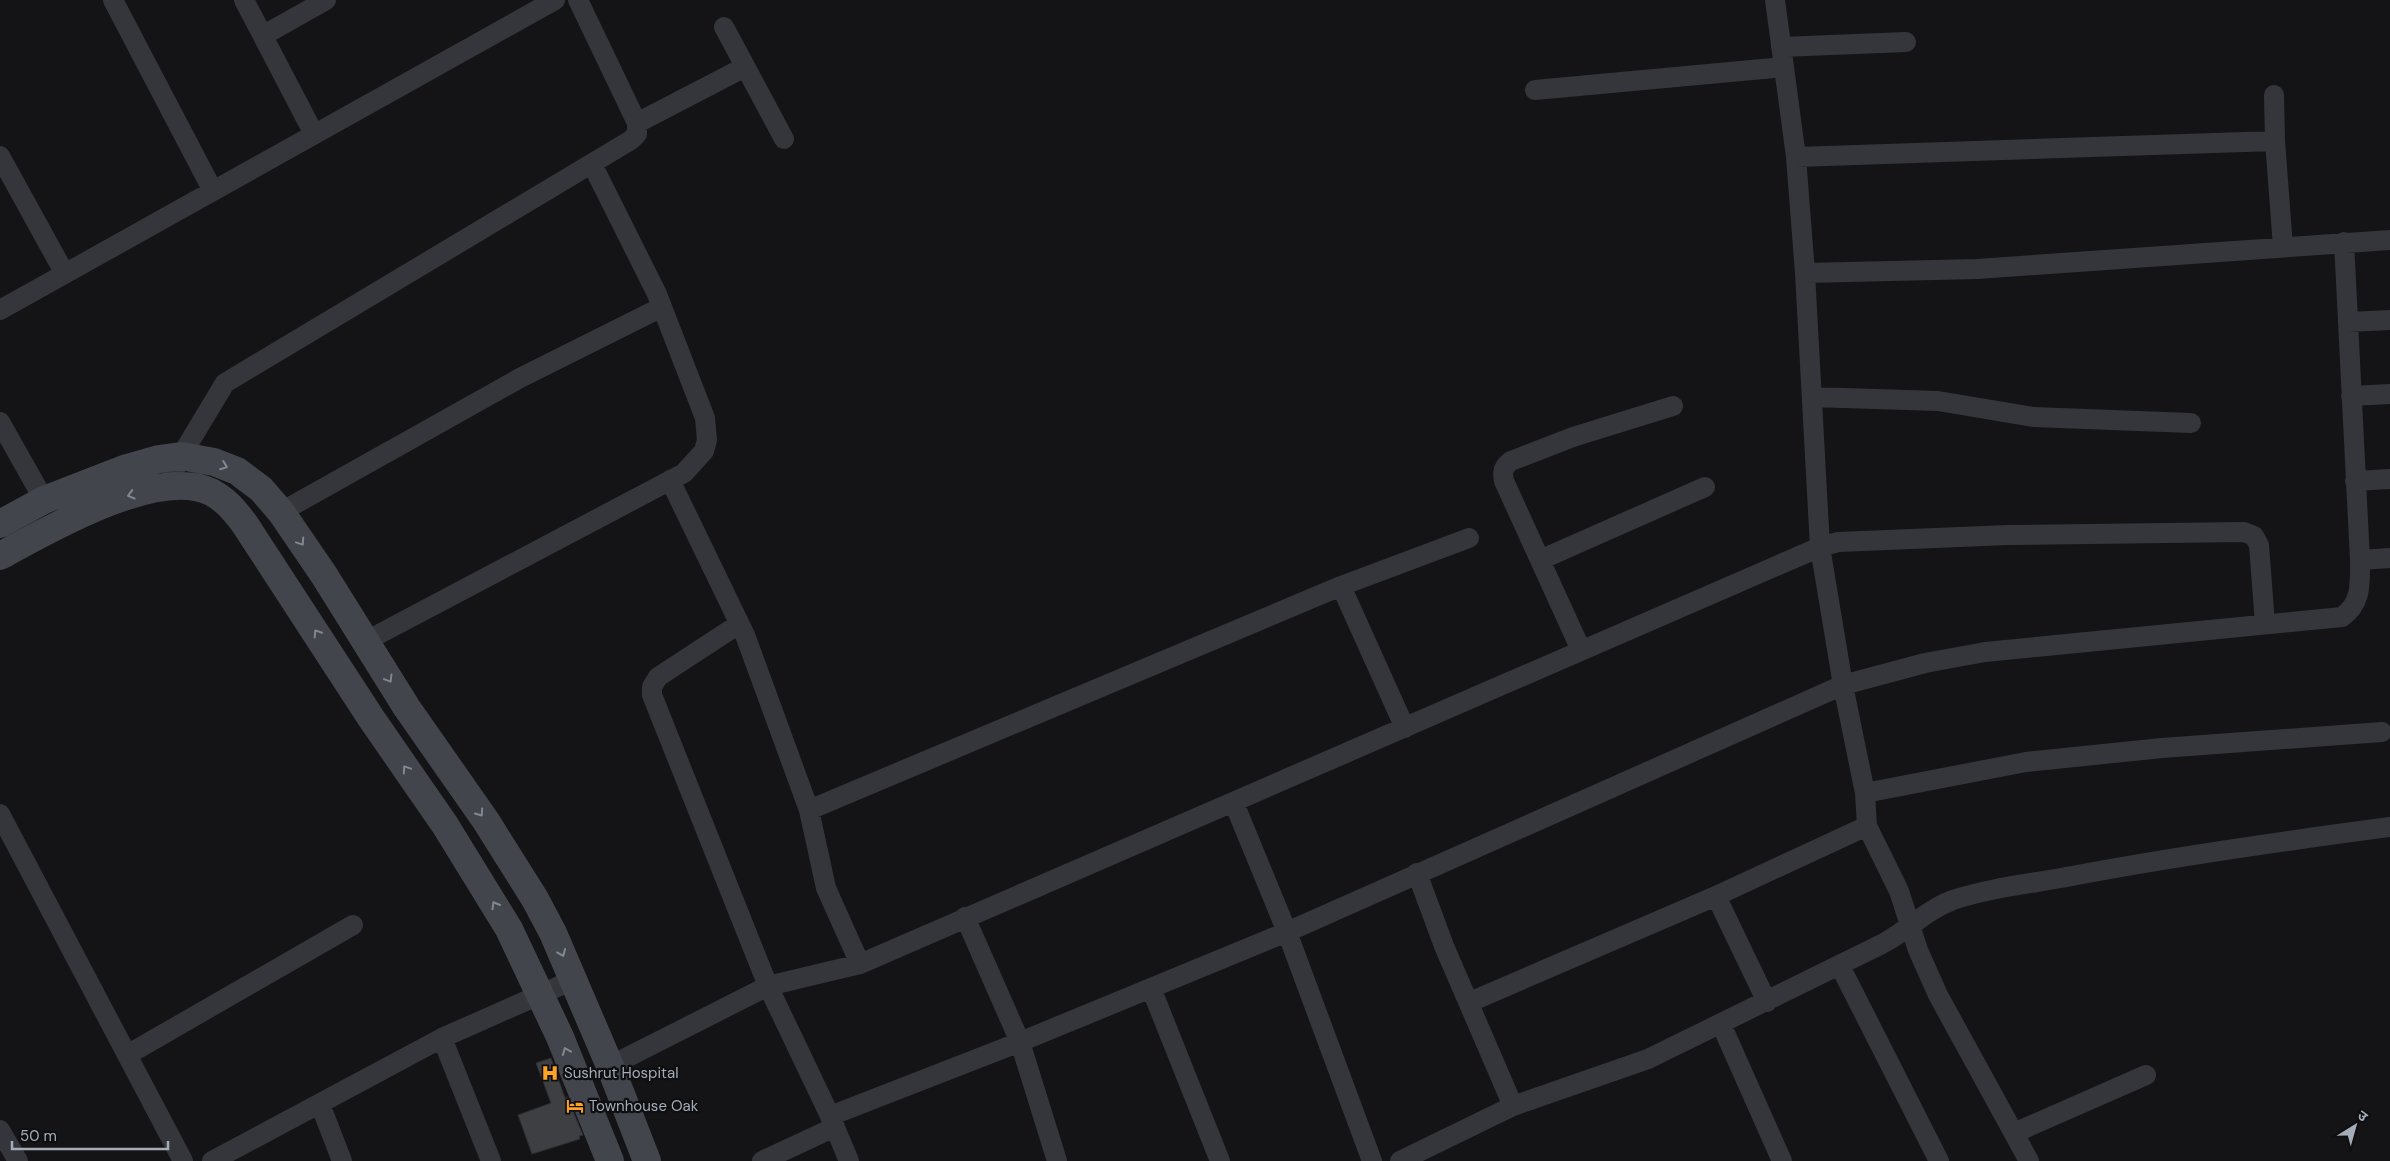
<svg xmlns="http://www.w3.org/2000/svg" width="2390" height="1161" viewBox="0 0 2390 1161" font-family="'DM Sans','Noto Sans Devanagari',sans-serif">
<rect width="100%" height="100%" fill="#141416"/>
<path fill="#3e3f43" stroke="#2d2e32" d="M551,1058L565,1098L567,1097L583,1135L579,1136L580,1139L532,1154L518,1115L551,1103L536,1063Z"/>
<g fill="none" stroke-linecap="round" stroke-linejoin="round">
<path stroke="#34363b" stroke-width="20" d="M113,0L213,191
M244,0L314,134
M724,27L784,139
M264,35L326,0
M1781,47L1906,42
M1535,90L1784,67
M2274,95L2275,141L2283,247
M637,123L745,67
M0,156L65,274
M1796,157L2275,141
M1805,273L1977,269L2390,240
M0,310L555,0
M2348,322L2390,320
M2351,396L2390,394
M1812,397L1938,401L2033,417L2191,423
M0,422L44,500
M670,480L745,635L809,810L826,888L860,964
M2355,481L2390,479
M166,489L181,456L225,383L631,140L637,134V123L578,0
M281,512L520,378L662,307
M1540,560L1705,487
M2360,560L2390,558
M1341,586L1405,728
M739,624L658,677L652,687V695L768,986L830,1116L1020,1042L1287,932L1843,685L1925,663L1985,652L2342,617C2362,603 2360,583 2360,560L2344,242
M366,641L684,473L704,451L707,440L705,418L657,294L592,164
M1581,650L1504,481C1502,472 1503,467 1511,461L1573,437L1673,406
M1865,793L2026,762L2162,748L2382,732
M1234,803L1287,932L1372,1161
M809,810L1341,586L1469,538
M0,814L183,1161
M1867,826L1899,891L1918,950L1938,995L2029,1161
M1716,896L1767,1002
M965,917L1020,1042L1057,1161
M1840,966L1939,1161
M1151,988L1220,1161
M1470,1002L1716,896L1867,826L1865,793L1843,685L1820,547L1805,273L1796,157L1775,0
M1721,1024L1782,1161
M442,1038L491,1161
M127,1055L353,925
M610,1066L768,986L860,964L1820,547L1838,542L2008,535L2244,532L2254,536L2259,545L2265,624
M320,1104L342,1161
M1513,1106L1648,1059L1882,944C1907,931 1926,910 1953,900C1988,888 2035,883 2072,876C2177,856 2284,841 2390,827
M830,1116L849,1161
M0,1130L18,1161
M2014,1133L2146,1075
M212,1161L442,1038L573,980
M762,1161L835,1127
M1400,1161L1513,1106L1444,946L1417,873"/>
<path stroke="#42454b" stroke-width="28" d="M0,524L44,500L124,469L159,459L181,456L214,462L237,471L261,489L281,512L324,575L407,708L486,821L535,899L553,933L610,1066L647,1161
M0,556C48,530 157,466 211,492C226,500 234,510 244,523L371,718L445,825L509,929L560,1037L610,1161"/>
</g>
<defs><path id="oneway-chevron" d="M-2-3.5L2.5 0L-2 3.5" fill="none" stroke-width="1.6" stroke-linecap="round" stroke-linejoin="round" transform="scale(1.25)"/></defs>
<g stroke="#828891">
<use href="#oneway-chevron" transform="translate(224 466) rotate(21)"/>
<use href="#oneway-chevron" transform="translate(131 495) rotate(164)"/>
<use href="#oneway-chevron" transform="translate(301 542) rotate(56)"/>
<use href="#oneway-chevron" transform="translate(317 633) rotate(-123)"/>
<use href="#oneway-chevron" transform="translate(389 679) rotate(59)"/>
<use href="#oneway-chevron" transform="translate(406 769) rotate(-124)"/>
<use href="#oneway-chevron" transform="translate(480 813) rotate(55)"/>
<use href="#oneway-chevron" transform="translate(495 905) rotate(-120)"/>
<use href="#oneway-chevron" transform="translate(562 953) rotate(67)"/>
<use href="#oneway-chevron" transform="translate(566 1051) rotate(-112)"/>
</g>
<defs>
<g id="hospital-bare" transform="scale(1.35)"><path d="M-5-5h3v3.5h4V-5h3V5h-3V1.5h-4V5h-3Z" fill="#ffa322" stroke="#0f0f11" stroke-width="2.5" paint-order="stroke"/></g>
<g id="hotel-bare" transform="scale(1.35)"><path d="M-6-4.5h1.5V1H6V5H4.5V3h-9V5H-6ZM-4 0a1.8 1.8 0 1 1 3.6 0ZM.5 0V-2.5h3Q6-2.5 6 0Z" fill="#ffa322" stroke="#0f0f11" stroke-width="2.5" paint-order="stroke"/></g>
</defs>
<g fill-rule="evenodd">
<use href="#hospital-bare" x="550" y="1073"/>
<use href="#hotel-bare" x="575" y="1106"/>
</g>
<g text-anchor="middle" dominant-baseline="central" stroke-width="4.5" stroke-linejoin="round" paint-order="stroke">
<g font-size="15" fill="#a4acb7" stroke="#0f0f11" text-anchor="start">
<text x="564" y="1073">Sushrut Hospital</text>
<text x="589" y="1106">Townhouse Oak</text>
</g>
</g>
<g transform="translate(2355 1126) rotate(37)" stroke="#0f0f11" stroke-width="4" paint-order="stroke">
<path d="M0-4L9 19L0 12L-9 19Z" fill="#a4acb7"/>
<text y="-8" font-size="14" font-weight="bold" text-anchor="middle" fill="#a4acb7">उ</text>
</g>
<path d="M12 1141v8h156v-8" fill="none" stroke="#a4acb7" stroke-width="2.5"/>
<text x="20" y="1141" font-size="15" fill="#a4acb7" stroke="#0f0f11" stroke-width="4" paint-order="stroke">50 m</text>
</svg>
